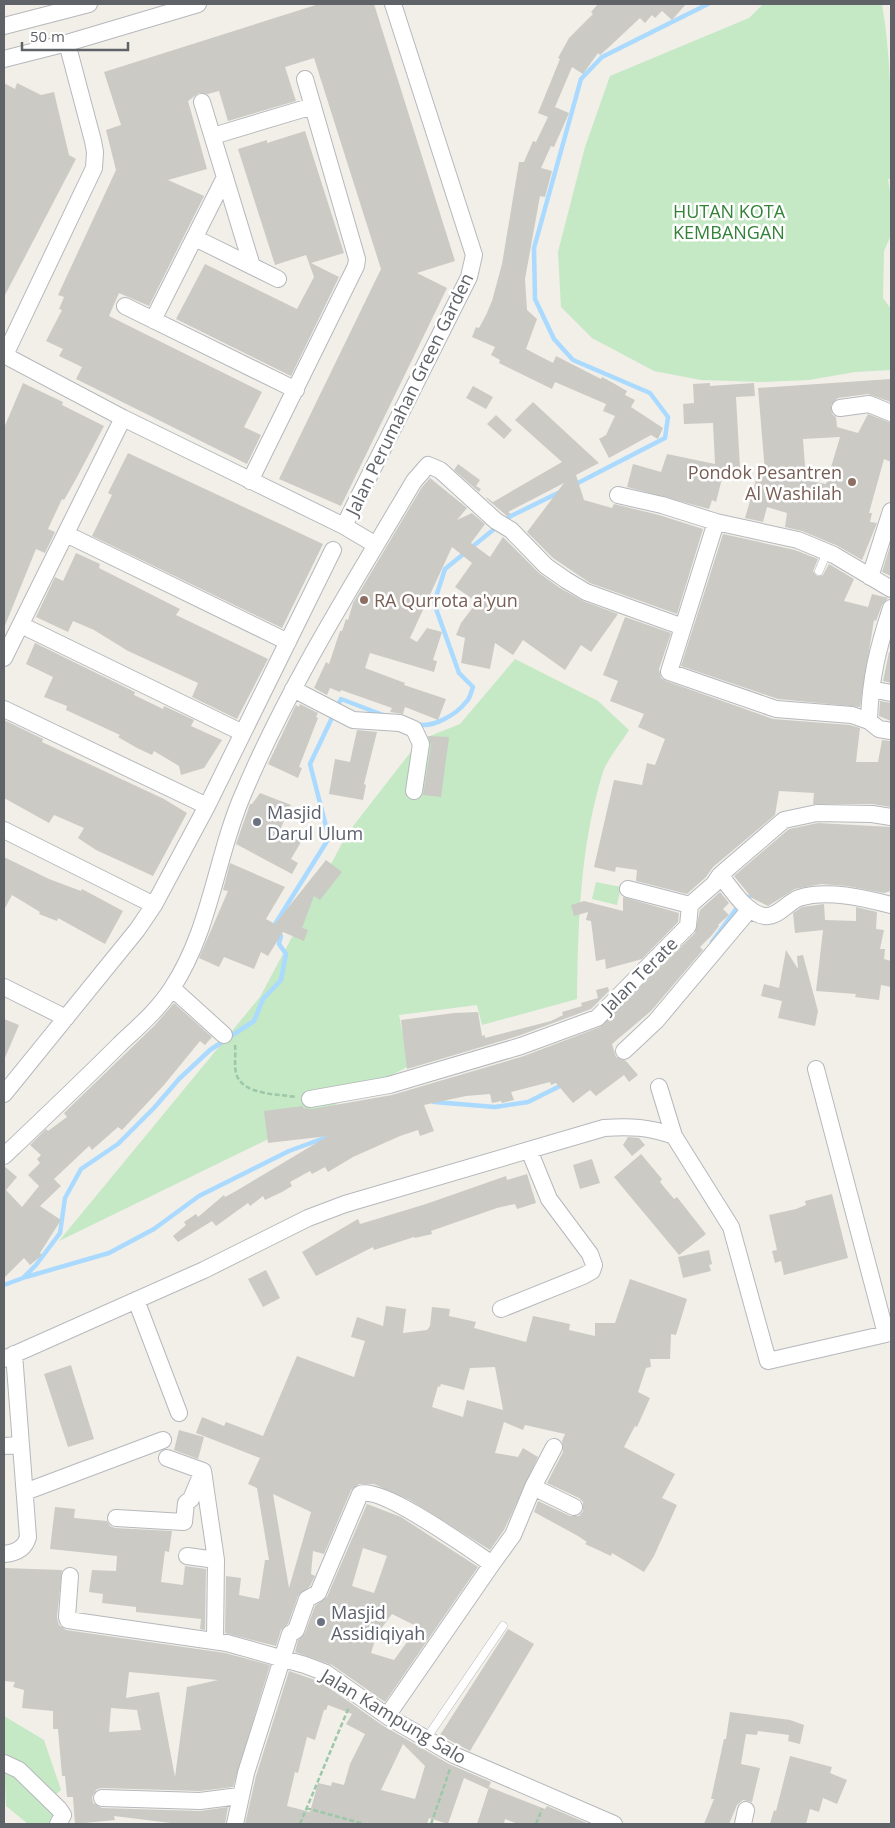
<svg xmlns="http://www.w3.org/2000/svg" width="895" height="1828" viewBox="0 0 895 1828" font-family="'Open Sans',sans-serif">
<rect width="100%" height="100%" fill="#f1efe8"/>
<path fill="#c5e8c5" d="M763,4H882C892,62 891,120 891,179H888L891,198V235L884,251L883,298L891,309V370L855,372L809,380L762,382L701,380L654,371L592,338L561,307L558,252L585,147L610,76L749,18Z
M515,659L598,701L629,730C621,743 608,758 603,772C580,845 578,924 577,999L482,1025L477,1005L399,1015L409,1066L285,1131L59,1241L260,997L347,834L420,740L460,724Z
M596,882L621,887L617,905L592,899Z
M4,1716L44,1740L61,1790L53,1797L4,1757Z
M4,1761L64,1814L55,1824H28L6,1806Z"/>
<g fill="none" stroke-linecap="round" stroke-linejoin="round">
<path stroke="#aadaff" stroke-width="4.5" d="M574,485L665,438L668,417L650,393L573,360L554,339L535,299L534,248L581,79L602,57L708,4
M417,724C432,729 457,714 466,702C470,699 471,692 473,687L459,673L434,603L445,569L509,517L560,492
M712,942L739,905L754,893
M434,1102L495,1107L528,1102L564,1084
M26,1277L109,1253L154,1229L199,1196L289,1151L327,1137
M4,1285L23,1278L36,1265L60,1233L65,1198L81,1169L118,1144L154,1108L179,1079L210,1050L254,1021L263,999L281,980L286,954L279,944L281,936L272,929L329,838L310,764L341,699L383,715"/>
</g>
<path fill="#cccac5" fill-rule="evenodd" d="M319,4H374L455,261L417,273L447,288L341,506L279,479L381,269L314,58L285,67L296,101L228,121L219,91L208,94L199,93L188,101L207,169L168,180L204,196L149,306L119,293L109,316L262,392L244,427L261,435L247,464L76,379L82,367L59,356L63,349L46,341L62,310L59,309L64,297L58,295L116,170L106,130L121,125L104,72Z
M598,4H686L672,20L662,11L655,18L652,15L645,23L640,18L608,48L600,55L598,53L583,74L572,67L555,107L569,113L554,147L551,146L541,168L552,171L545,197L540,196L525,279L527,310L537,319L526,349L553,363L556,356L601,379L602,377L615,384L627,391L625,395L635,400L631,407L663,428L658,439L651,435L609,458L599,439L606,435L615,416L603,411L606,404L555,382L552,389L499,363L500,360L491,355L495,347L472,337L476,327L479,328L486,315L492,301L502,264L519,162H524L533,141L536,142L548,117L538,113L560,59L558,58L569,38L593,14L591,12Z
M4,83L15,89L17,83L41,95L54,92L69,155L76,159L4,297Z
M305,131L344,253L311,263L339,277L291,376L176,319L205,264L297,309L314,277L306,255L275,265L238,149L267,140V143Z
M891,379V402L868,394L838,398L831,405L832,414L836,417L837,427L858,433L868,414L891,423V462L884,459L869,513H872L870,522L877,523L862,560L838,546L802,531L785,527L787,513L767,507L763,522L745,518L759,470L765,472L758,388ZM840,437L826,484L806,480L803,439Z
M23,383L63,402L62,405L104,426L76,479L64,500L62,499L48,529L55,532L45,553L36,549L4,628V428Z
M710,383V386L754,383L755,396L736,397L740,467H725L716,502L712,500L709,509L627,487L633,464L661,472L667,454L715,464L713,423L684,424L683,404L694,403L693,384Z
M473,386L493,397L486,409L466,398Z
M533,402L599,463L576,475L584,500L612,508L614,504L659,515L703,529L677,614L590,583L553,558L527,532L564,483L508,512L511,514L507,516L487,499L486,497L493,502L562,462L515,420Z
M496,415L512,430L504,439L487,424Z
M128,453L323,544L282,628L92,536L112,495L108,493Z
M458,464L480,480L476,486L481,489L479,492L454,470Z
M430,478L467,508L457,520L472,513L485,524L471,543L490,557L503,537L539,573L560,588L583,601L618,614L591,652L581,645L565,670L523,640L513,655L495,643L490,669L461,663L465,638L456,635L461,623L477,602L455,587L472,563L452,547L410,638L417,642L427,628L442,632L433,660L437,661L434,672L370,653L365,668L405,683L404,685L446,699L438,720L405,707L403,714L390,712L392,708L341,690L340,692L330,688L327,695L314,688L326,662L329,664L340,631H342L346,619L348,620L353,603L422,487Z
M723,534L795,550L818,559L813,571L817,576L823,575L829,564L854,579L844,601L868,607L872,594L888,598L882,605L876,621L874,620L860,707L778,699L681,666Z
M891,543V576L882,572Z
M76,553L100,564L99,568L180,609L176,615L268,659L237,719L192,697L198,683L128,651L94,630L73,621L68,632L36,617L55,577L63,581Z
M625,617L671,633L659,669L661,678L666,681L773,719L850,725L860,728L856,762H878L882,740L891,741V807L872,804H813L814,793L779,791L775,815L713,867L706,877L687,894L636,881L637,870L616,867L615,872L594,867L614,780L642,785L647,763L655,765L665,739L638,727L644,714L610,701L618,681L603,675Z
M35,643L135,692L134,695L163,709L164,706L194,720L191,726L222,740L204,768L181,775L179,766L154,751L152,755L137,748L118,737L120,735L66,710L67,706L44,697L53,677L26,664Z
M889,652H891V683L883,681Z
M880,701L891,703V721L879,716Z
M300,704L318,713L316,717L318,718L299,767L302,768L298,778L268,764L296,705L299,707Z
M4,720L43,739L42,742L164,799L187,813L153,876L96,850L78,838L84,828L54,815L49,823L4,798Z
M357,730L377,732L364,784L366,785L363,800L329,794L335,759L350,762Z
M428,736L449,737L441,797L423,795L431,745Z
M260,793L291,805L280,830L301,842L291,859L298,863L292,874L236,844L250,804H252Z
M818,823L891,827V891L884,893L847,886L821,884L795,889L768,906L752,898L734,876L789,829Z
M4,857L49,879L81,891L82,889L123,911L105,944L58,918L57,921L39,914L40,912L12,895L4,910Z
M326,860L342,872L320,900L314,896L302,928L308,930L304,941L283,932L268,956L261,952L254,969L224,957L219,967L199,958L228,891L223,890L230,863L285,887L266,919L275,924Z
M720,892L729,903L723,909L729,915L718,925L719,926L712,935L700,947L703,950L651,1011L612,1044L616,1057L626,1061L638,1075L629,1082L624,1075L596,1096L590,1090L573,1103L556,1083L551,1085L550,1082L511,1092L514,1100L502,1103L501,1101L492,1103L490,1094L466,1096L424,1105L434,1131L420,1136L418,1130L400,1136L353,1157L328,1172L325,1167L312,1174L310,1171L290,1182L292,1186L282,1192L265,1200L263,1196L250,1206L248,1203L216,1226L212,1221L178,1242L173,1236L186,1225L184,1222L196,1214L198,1217L224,1195L225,1197L236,1191L328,1136L268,1143L264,1111L303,1106V1108L312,1109L392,1095L524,1056L600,1027L695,933L700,910Z
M623,897L679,913L678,922L642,959L606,969L605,959L596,961L591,921L586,920L588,912L574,916L571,905L584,901L623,911Z
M824,904L825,920L856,921V907L877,912L876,929L884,930L880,949H885L884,959L891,961V987L881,985L879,1000L855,997L856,994L816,991L823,930L795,933L793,913L802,907Z
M786,950L798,969L797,956L803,955L818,1011L815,1026L778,1018L782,1001L761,996L764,984L779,988Z
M608,987L609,991L591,1009L518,1036L407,1069L401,1020L454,1013L478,1012L482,1036L485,1035V1038L551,1021L563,1015L562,1012L582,1006L581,1003L598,998L596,990Z
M174,1003L212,1037L205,1045L200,1041L164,1085L122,1130L118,1127L92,1150L89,1146L54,1179L61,1186L40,1206L61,1220L40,1253L42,1255L30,1265L24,1258L4,1278V1166L17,1177L6,1190L22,1207L39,1186L28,1175L40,1163L37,1159L41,1155L30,1145L46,1129L48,1131L67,1117L64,1113L155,1025Z
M4,1019L19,1025L4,1060Z
M628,1137L639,1138L645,1145L632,1156L623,1145Z
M641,1154L662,1179L660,1182L674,1199L677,1197L706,1234L679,1255L614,1177Z
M592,1159L600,1183L580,1189L573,1165Z
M527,1174L536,1203L517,1209L515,1204L497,1208L431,1231L432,1234L415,1238L414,1237L374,1250L373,1247L316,1276L302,1252L358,1219L360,1224L426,1204L506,1176L507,1180Z
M832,1194L848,1258L784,1275L781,1261L775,1263L772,1251L777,1250L769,1215L796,1209L806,1205L805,1201Z
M709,1250L712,1264L709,1265L711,1271L683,1278L678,1257Z
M266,1270L280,1298L263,1307L248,1279Z
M630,1279L687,1299L676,1335L671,1334L670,1359H650L651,1367L646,1368L638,1392L650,1398L637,1427L635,1426L624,1447L675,1474L662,1498L677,1505L654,1556L644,1572L612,1553L611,1556L585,1544L587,1542L578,1536L534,1512L538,1501L570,1516H579L583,1511V1502L579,1498L547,1483L563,1452L562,1441L565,1434L525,1425L523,1430L504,1422L495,1453L518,1457L523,1448L538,1457L504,1530L490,1550L410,1500L374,1484H359L351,1490L324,1554L313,1551L311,1574L315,1576L310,1586L298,1596L288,1624L281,1630L276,1646L225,1633L226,1576L241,1578L239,1595L259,1599L265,1560H269L257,1488L248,1484L260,1458L196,1433L202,1417L224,1426L226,1422L263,1436L297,1356L354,1377L365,1341L351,1337L357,1317L383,1326L386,1306L406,1309L403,1333L427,1330L430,1326L432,1307L450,1309L449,1316L476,1322L474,1328L526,1342L533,1316L570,1324L569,1330L595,1336V1323H615ZM495,1367L503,1410L467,1400L463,1417L432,1407L438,1386L440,1387L441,1384L464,1390L470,1368ZM273,1494L311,1512L289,1588Z
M71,1365L94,1439L68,1447L44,1374Z
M179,1430L204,1437L198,1459L174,1450Z
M367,1504L401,1517L478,1567L385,1702L332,1665L295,1652L298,1640L305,1633L315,1606L327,1597ZM363,1548L387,1556L374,1593L352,1586ZM392,1614L418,1627L394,1660L371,1653L377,1634Z
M55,1507L75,1509L74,1518L107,1521L110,1526L115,1528L172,1531L169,1552L165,1551L161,1582L183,1585L185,1566L206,1569L205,1630L200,1629L201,1619L136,1612V1607L102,1603L103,1594L89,1592L92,1570L116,1571L117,1556L50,1549Z
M4,1568L62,1570L57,1617L59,1625L66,1630L225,1653L270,1665L233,1787L200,1791L102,1788L97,1789L92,1797L93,1803L102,1808L200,1811L228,1807L225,1824H179L114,1816L115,1820L75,1824L73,1797H67L65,1776H62L58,1729H53V1711L22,1708L24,1690L13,1687L15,1682L4,1681ZM129,1672L218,1680L187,1687L175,1777L159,1692L126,1698ZM111,1708L137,1710L141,1730L109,1732Z
M508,1629L534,1644L470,1751L440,1735Z
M289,1671L321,1682L382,1725L449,1764L491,1782L488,1789L464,1778L448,1824L429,1818L427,1824H245L256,1776ZM328,1705L352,1714L346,1724L365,1734L350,1764L344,1785L332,1782L331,1786L318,1783L310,1812L287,1806L295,1772L298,1773L307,1737L315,1740L324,1710H326ZM403,1744L425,1766L415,1799L381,1790Z
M730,1712L790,1720L804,1725L800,1744L788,1741L789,1735L758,1731L757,1735L746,1734L741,1764L760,1768L752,1802L743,1800L737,1805L729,1824H704L714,1799H711L724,1739H726Z
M790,1756L832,1767L830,1773L847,1780L837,1804L823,1798L819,1812L810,1809L806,1824H770L774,1810L776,1811Z
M489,1787L545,1809L547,1806L589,1824H518L505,1819L504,1824H477Z"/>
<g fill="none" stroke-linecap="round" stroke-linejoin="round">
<g stroke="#b5b8bc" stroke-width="9">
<path id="lane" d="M819,571L827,552
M426,1739L503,1626"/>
</g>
<g stroke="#b5b8bc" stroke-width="18">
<path id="street" d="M4,26L89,4
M4,59L67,43L198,4
M202,102L252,266
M213,136L313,106
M195,238L278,279
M125,306L296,390
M153,320L225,177
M4,355L123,418L344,526L376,545
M4,357L94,168L95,152L93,141L67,43
M840,408L869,404L891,413
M250,481L356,266L357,259L305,79
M618,495L662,505L716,522
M344,526L469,277L474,255L393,4
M66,534L288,642
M870,577L891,511
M891,589L834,555L798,540L716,522L669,672L776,709L852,715L869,721L879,729L891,731
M21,625L243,733
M4,658L123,418
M293,689L353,720L400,723L414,729L421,744L414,791
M876,690L891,693
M4,709L207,806
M869,721C870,679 878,648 891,608
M4,830L154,905
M720,875L784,820L817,813L872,814L891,817
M628,889L690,905
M690,905L714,884L720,875C731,888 746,914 765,916C777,918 788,902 799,898C827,889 864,898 891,905
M4,987L66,1018
M172,988L224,1035
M624,1051L656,1021L750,909
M659,1087L674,1136L731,1227L768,1361L886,1334L816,1069
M4,1094L137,930L154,905L207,806L333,550
M310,1099L389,1085L521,1046L597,1018L688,926L690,905
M4,1156C43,1119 82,1082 120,1044C138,1027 159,1009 172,988C211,929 216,855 244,792C290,683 354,583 414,481L428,465L440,470L496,521L511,530L546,566L566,580L586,592L683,627
M136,1300L179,1413
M501,1309L583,1276L592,1271L594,1265L590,1254L549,1199L529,1150
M4,1359L204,1270L308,1218L345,1204L604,1128C630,1126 649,1127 674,1136
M4,1446L21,1445L14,1354
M167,1458L203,1471
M533,1487L574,1507
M25,1492L163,1440
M116,1518L184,1522L186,1503L191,1499L203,1471L216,1560L215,1640
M4,1554C15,1553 25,1549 28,1537L21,1445
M187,1556L216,1560
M70,1576L67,1617L68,1620L227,1643L305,1665L326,1673L387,1716L454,1755L614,1824
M387,1716L492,1564L513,1535L533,1487L554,1447
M4,1763L19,1770L59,1809L63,1815L58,1824
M102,1798L200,1801L239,1796
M235,1824L246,1773L290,1634L296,1630L307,1599L318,1593L360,1494C381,1485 471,1550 492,1564
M743,1824L746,1810"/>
</g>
<path stroke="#9cc7a9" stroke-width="2.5" stroke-dasharray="5 2.5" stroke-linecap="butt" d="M235,1045C236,1054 234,1064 236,1073C241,1095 278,1094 296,1097
M306,1808L364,1824
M300,1824L349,1707
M431,1824L450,1769
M536,1824L542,1809"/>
<use href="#lane" stroke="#fff" stroke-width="8"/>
<use href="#street" stroke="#fff" stroke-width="16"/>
</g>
<g fill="#8d6e63" stroke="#fff" stroke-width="2">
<circle cx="852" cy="482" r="5"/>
<circle cx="364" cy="600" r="5"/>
</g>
<g fill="#6b7280" stroke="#fff" stroke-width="2">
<circle cx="257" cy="822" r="5"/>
<circle cx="321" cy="1622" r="5"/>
</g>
<g text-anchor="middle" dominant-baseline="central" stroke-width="5" stroke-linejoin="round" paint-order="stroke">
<g font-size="18" fill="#348238" stroke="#fff">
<text x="729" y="211">HUTAN KOTA<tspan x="729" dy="21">KEMBANGAN</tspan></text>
</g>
<g font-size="18" fill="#5f6368" stroke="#fff">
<text transform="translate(409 394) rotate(-64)">Jalan Perumahan Green Garden</text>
<text transform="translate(639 975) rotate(-45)">Jalan Terate</text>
<text transform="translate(394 1716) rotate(31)">Jalan Kampung Salo</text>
</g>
<g font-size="18" fill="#785e54" stroke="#fff" text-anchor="end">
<text x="842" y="472">Pondok Pesantren<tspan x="842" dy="21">Al Washilah</tspan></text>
<text x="374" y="600" text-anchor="start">RA Qurrota a'yun</text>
</g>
<g font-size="18" fill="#5b616d" stroke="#fff" text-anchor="start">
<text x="267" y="812">Masjid<tspan x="267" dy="21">Darul Ulum</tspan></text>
<text x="331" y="1612">Masjid<tspan x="331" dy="21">Assidiqiyah</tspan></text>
</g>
</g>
<rect width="895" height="1828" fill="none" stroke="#5f6368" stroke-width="10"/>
<path d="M22 42v8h106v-8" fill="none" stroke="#5f6368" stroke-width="2.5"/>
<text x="30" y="42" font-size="15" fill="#5f6368" stroke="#ffffff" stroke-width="4" paint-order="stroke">50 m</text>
</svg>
